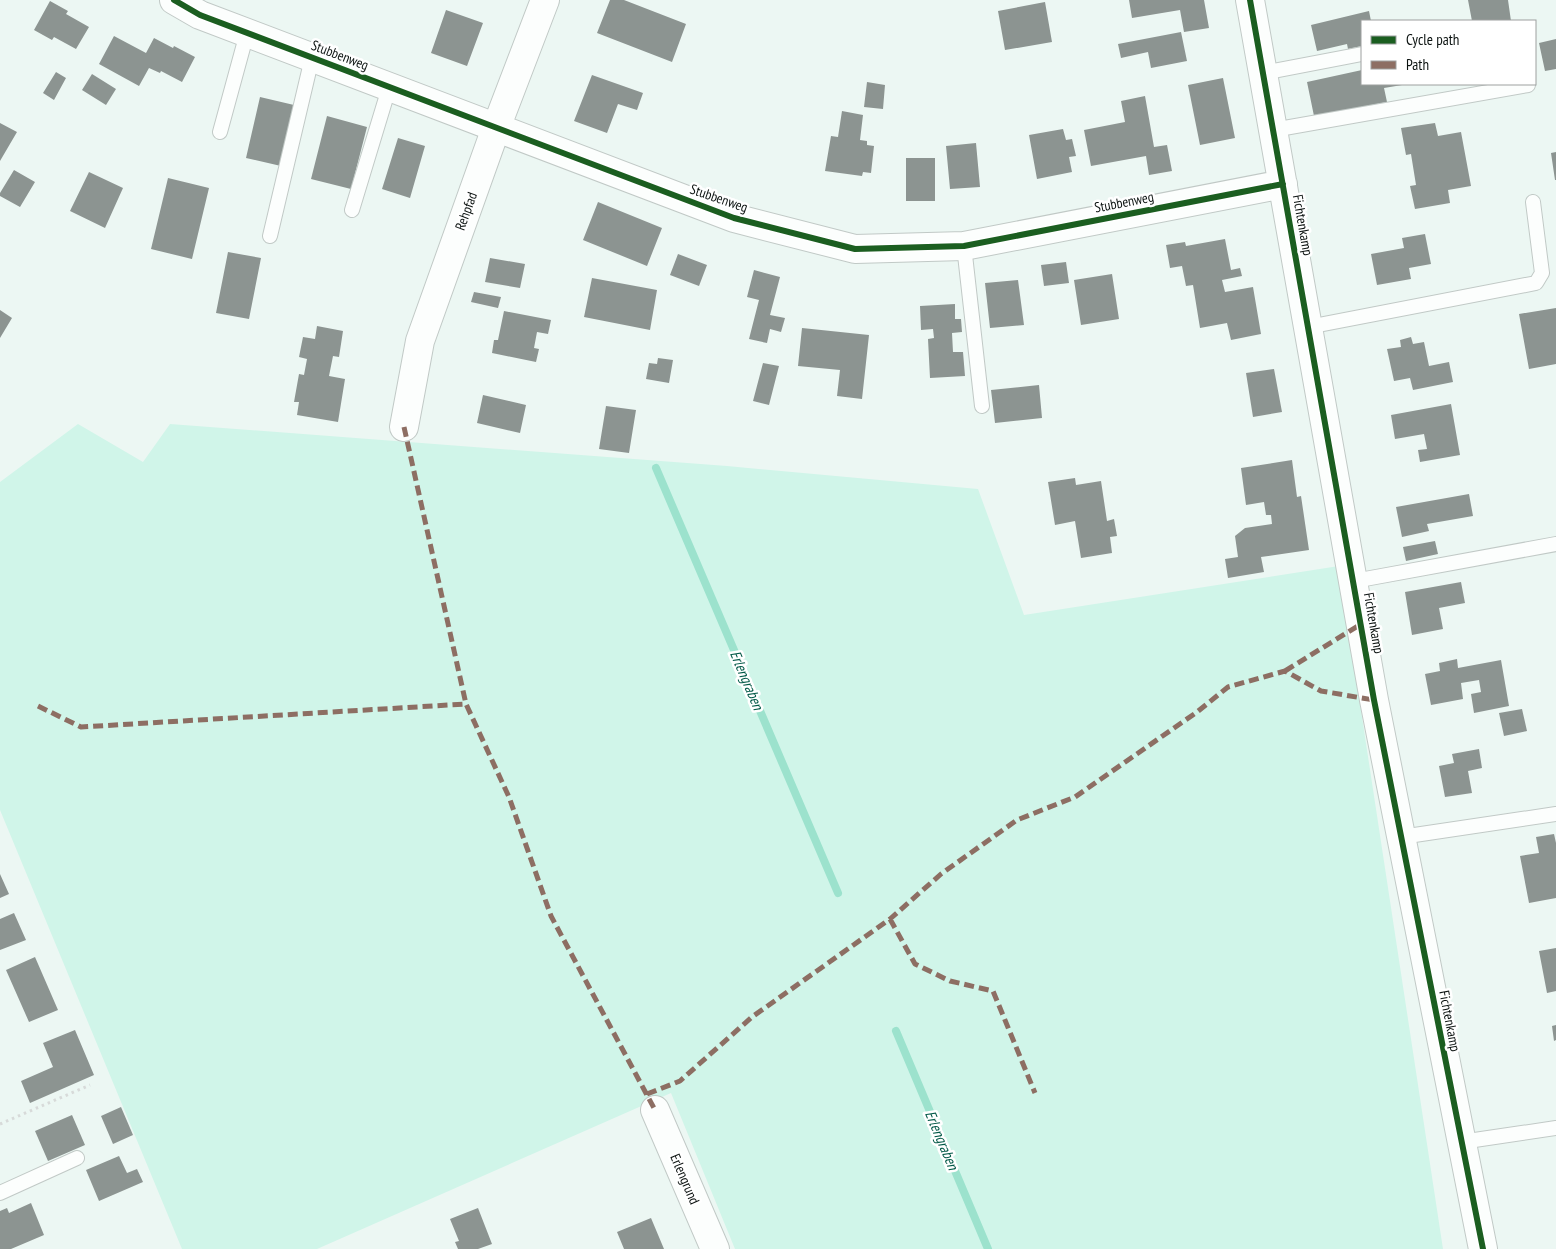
<svg xmlns="http://www.w3.org/2000/svg" width="1556" height="1249" viewBox="0 0 1556 1249" font-family="'PT Sans Narrow',sans-serif">
<rect width="100%" height="100%" fill="#ecf7f3"/>
<path fill="#d0f5e9" d="M78,424L143,462L170,424L727,466L978,489L1024,615L1339,566L1443,1249H735L671,1093L317,1249H182L0,810V482Z"/>
<g fill="none" stroke-linecap="round" stroke-linejoin="round">
<path stroke="#9ce2cd" stroke-width="8" d="M656,468L838,893
M896,1031L988,1249"/>
</g>
<path fill="#8c9491" d="M610,0H624L686,24L672,62L597,33Z
M1129,0H1204L1209,28L1184,32L1180,10L1132,18Z
M1468,0H1508L1511,21H1472Z
M50,1L68,11L66,14L89,27L76,49L54,37L52,40L34,30Z
M1045,2L1052,42L1005,50L998,11Z
M446,10L483,23L467,66L431,53Z
M1369,11L1371,21H1362V46L1348,49L1347,44L1317,51L1311,25Z
M1181,32L1187,61L1151,68L1148,52L1121,58L1118,44Z
M114,36L146,53L154,38L173,48L174,46L195,57L182,82L161,71L160,73L149,68L139,86L99,64Z
M1556,39V69L1545,71L1539,43Z
M1362,70V84L1402,85L1384,88L1387,102L1314,116L1307,82Z
M56,72L66,78L54,100L43,93Z
M92,74L116,89L106,105L82,90Z
M592,75L643,93L637,110L618,104L607,133L574,121Z
M1223,78L1235,138L1200,145L1188,85Z
M867,82L885,85L883,109L864,107Z
M1145,96L1154,147L1167,145L1172,171L1149,175L1146,156L1091,166L1084,130L1125,122L1121,101Z
M260,97L294,105L281,166L246,158Z
M842,111L863,115L860,140L867,141V145L874,146L871,173L863,172L862,176L825,171L831,136L838,137Z
M327,116L367,127L351,189L311,179Z
M0,123L17,132L0,161Z
M1435,123L1438,136L1461,132L1471,186L1448,190L1450,203L1415,209L1410,186L1416,185L1411,154L1406,155L1401,128Z
M1063,129L1066,140L1072,139L1076,156L1069,157L1072,172L1037,179L1029,135Z
M398,138L425,146L410,198L382,189Z
M976,143L980,187L950,189L946,146Z
M1556,152V180H1555L1551,153Z
M906,158H935V201H906Z
M14,170L35,182L20,207L0,196V193Z
M89,172L123,188L105,228L70,211Z
M168,178L209,188L192,259L151,249Z
M598,202L662,228L647,266L583,240Z
M1425,234L1431,264L1409,268L1411,279L1377,285L1371,254L1404,248L1402,238Z
M1225,239L1231,270L1240,268L1242,276L1222,280L1225,292L1253,287L1261,334L1231,340L1227,323L1200,328L1193,285L1186,286L1182,266L1170,268L1166,245L1185,242L1186,246Z
M228,252L261,258L249,319L216,313Z
M678,254L707,265L699,286L670,275Z
M490,258L525,264L520,288L485,282Z
M1066,262L1069,283L1044,286L1041,265Z
M754,270L780,277L770,315L785,318L781,332L770,329L767,343L749,339L759,300L747,297Z
M1112,274L1119,319L1081,325L1074,280Z
M592,278L657,290L650,330L584,317Z
M1018,280L1024,325L990,328L985,283Z
M474,292L501,297L498,308L471,302Z
M955,304V319H961L962,332L952,333L953,352H963L965,376L930,378L928,339L934,338L933,329L921,330L920,306Z
M1556,308V364L1529,369L1519,314Z
M0,310L12,318L0,338Z
M504,311L551,320L548,334L537,332L534,348L539,349L536,362L492,353L494,340H498Z
M317,326L343,331L339,357L333,356L329,376L345,379L338,422L297,415L299,402H294L299,374L304,375L307,359L299,357L303,337L315,339Z
M802,328L869,335L862,399L837,396L840,370L798,366Z
M1411,337L1413,344L1424,342L1429,366L1449,362L1453,382L1413,390L1410,378L1394,381L1387,349L1401,347L1400,340Z
M658,358L673,360L669,383L646,379L649,363L657,364Z
M763,363L779,366L769,405L753,401Z
M1274,369L1282,412L1253,417L1246,373Z
M1039,385L1042,418L995,423L991,390Z
M483,395L526,405L520,433L477,423Z
M1451,404L1460,455L1420,462L1418,450L1427,449L1424,434L1395,439L1391,415Z
M606,406L636,410L629,453L599,449Z
M1292,460L1297,497L1301,496L1309,550L1261,557L1264,572L1228,578L1225,559L1238,557L1235,536L1245,528L1272,524L1271,515H1266L1264,502L1246,505L1241,468Z
M1075,478L1076,485L1101,481L1107,521L1114,519L1117,536L1110,537L1112,553L1081,558L1075,521L1055,525L1048,482Z
M1469,494L1473,516L1427,524L1429,531L1402,537L1396,507Z
M1435,541L1438,554L1406,561L1403,547Z
M1461,582L1465,603L1439,608L1443,629L1412,635L1405,592Z
M1457,659L1458,668L1501,660L1509,706L1474,713L1471,694L1481,692L1479,680L1461,683L1463,699L1431,705L1425,674L1440,671L1439,663Z
M1522,709L1527,731L1504,736L1499,713Z
M1479,749L1482,768L1468,771L1472,793L1445,797L1439,766L1454,763L1452,754Z
M1554,834L1556,843V898L1529,903L1520,856L1539,853L1536,837Z
M0,874L9,894L0,898Z
M14,913L26,940L0,950V919Z
M1556,948V991L1547,993L1539,951Z
M35,957L58,1010L29,1022L6,970Z
M1556,1025V1040L1554,1041L1552,1026Z
M75,1030L94,1075L30,1103L21,1081L53,1067L43,1043Z
M121,1107L133,1135L113,1144L101,1116Z
M72,1115L85,1145L48,1161L35,1131Z
M119,1156L127,1173L137,1169L143,1182L99,1201L86,1170Z
M31,1203L44,1235L11,1249H0V1211L7,1208L9,1213Z
M478,1208L492,1244L478,1249H458L455,1242L459,1241L450,1219Z
M651,1218L664,1249H624L617,1232Z"/>
<g fill="none" stroke-linecap="round" stroke-linejoin="round">
<g stroke="#c1c9c6" stroke-width="16">
<path id="lane" d="M1263,73L1362,54
M1273,130L1528,85
M220,132L247,33
M352,210L389,88
M270,236L312,58
M964,246L982,406
M1308,327L1536,283L1542,273L1533,202
M1354,581L1556,544
M1401,837L1556,814
M1461,1142L1556,1128
M0,1193L77,1158"/>
</g>
<g stroke="#c1c9c6" stroke-width="30">
<path id="street" d="M174,0L200,15L734,218L855,249L964,246L1283,184
M1250,0L1374,700L1483,1249
M404,427L420,341L496,128L545,0
M655,1110L715,1249"/>
</g>
<path stroke="#d7dad9" stroke-width="3" stroke-dasharray="2.5 4" stroke-linecap="butt" d="M0,1124L90,1085"/>
<use href="#lane" stroke="#fcfefd" stroke-width="14"/>
<use href="#street" stroke="#fcfefd" stroke-width="28"/>
<path stroke="#8d6e63" stroke-width="5" stroke-dasharray="10 5" stroke-linecap="butt" d="M404,427L466,704L509,797L551,916L655,1110
M1285,671L1361,624
M38,706L81,727L466,704
M890,919L915,964L950,981L993,991L1035,1093
M647,1094L680,1081L752,1017L890,919L941,874L1017,820L1075,797L1197,712L1228,687L1285,671L1321,691L1374,700"/>
<g stroke="#fff" stroke-width="9">
<path id="cycleway" d="M174,0L200,15L734,218L855,249L964,246L1283,184
M1250,0L1374,700L1483,1249"/>
</g>
<use href="#cycleway" stroke="#1b5e20" stroke-width="6"/>
</g>
<g text-anchor="middle" dominant-baseline="central" stroke-width="5" stroke-linejoin="round" paint-order="stroke">
<g font-size="14" fill="#0b1210" stroke="#fff">
<text transform="translate(340 55) rotate(21)">Stubbenweg</text>
<text transform="translate(719 198) rotate(19)">Stubbenweg</text>
<text transform="translate(1124 202) rotate(-11)">Stubbenweg</text>
<text transform="translate(466 211) rotate(-70)">Rehpfad</text>
<text transform="translate(1303 225) rotate(80)">Fichtenkamp</text>
<text transform="translate(1374 623) rotate(80)">Fichtenkamp</text>
<text transform="translate(1450 1021) rotate(79)">Fichtenkamp</text>
<text transform="translate(685 1179) rotate(67)">Erlengrund</text>
</g>
<g font-size="15" font-style="italic" fill="#035947" stroke="#fff">
<text transform="translate(747 680) rotate(67)">Erlengraben</text>
<text transform="translate(942 1140) rotate(67)">Erlengraben</text>
</g>
</g>
<rect x="1361" y="20" width="175" height="65" fill="#ffffff" stroke="#9da09f"/>
<rect x="1371" y="36" width="25" height="8" fill="#1b5e20" stroke="#9da09f"/>
<text x="1406" y="45" font-size="15" fill="#0b1210">Cycle path</text>
<rect x="1371" y="61" width="25" height="8" fill="#8d6e63" stroke="#9da09f"/>
<text x="1406" y="70" font-size="15" fill="#0b1210">Path</text>
</svg>
